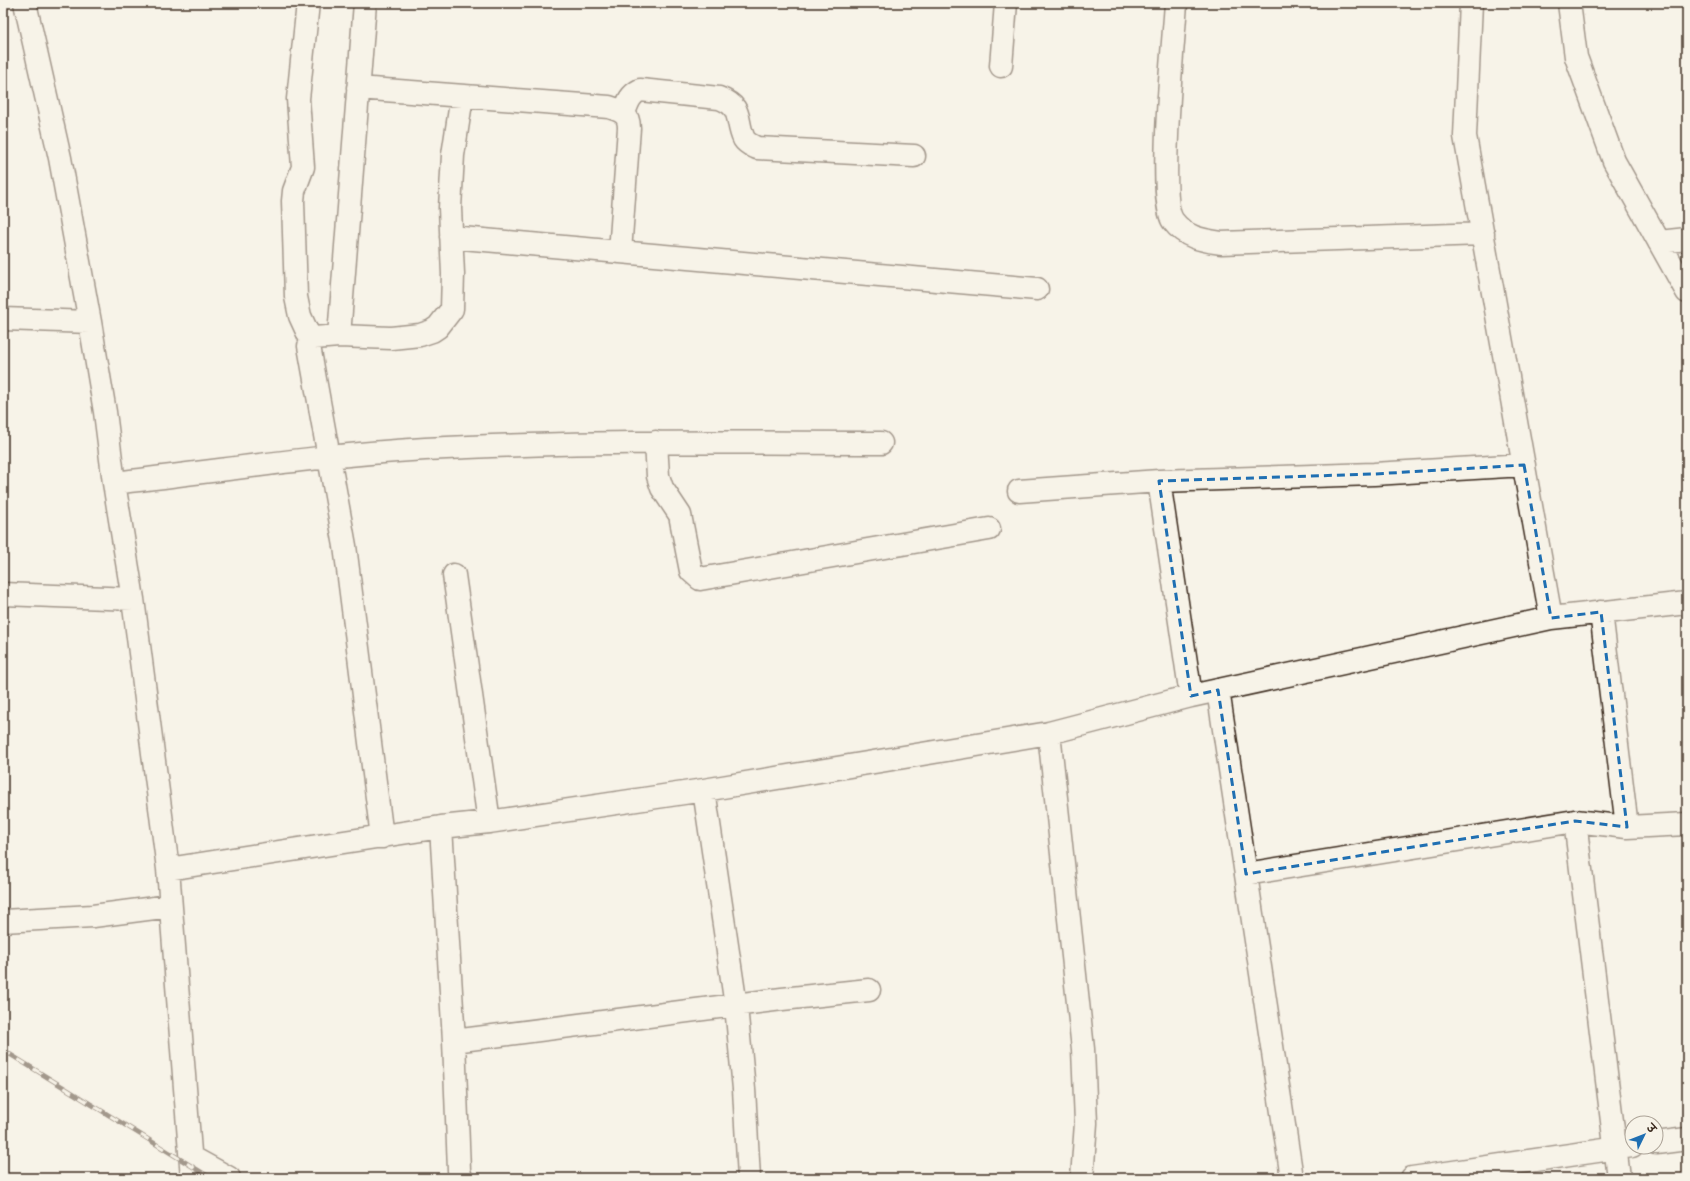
<svg xmlns="http://www.w3.org/2000/svg" width="1690" height="1181" viewBox="0 0 1690 1181" font-family="Sriracha,'Playpen Sans Deva',sans-serif">
<rect width="100%" height="100%" fill="#f7f3e8"/>
<filter id="ink" filterUnits="userSpaceOnUse"><feTurbulence type="fractalNoise" baseFrequency=".025" numOctaves="2"/><feDisplacementMap in="SourceGraphic" scale="8" xChannelSelector="R" yChannelSelector="G"/><feConvolveMatrix kernelMatrix="1 2 1 2 8 2 1 2 1" color-interpolation-filters="sRGB"/></filter>
<g filter="url(#ink)">
<g fill="none" stroke-linecap="round" stroke-linejoin="round">
<g stroke="#3b2a1e" stroke-width="25">
<path id="minor" d="M25,3L60,158L90,322L105,412L114,483L133,599L168,869L192,1178
M308,3L298,99L303,167L294,191L293,201L296,297L300,316L311,340
M1176,3C1174,38 1157,199 1173,221C1186,238 1202,240 1221,243L1483,234
M1471,3L1465,136L1551,618
M1569,3L1576,57L1614,161L1687,292
M1001,66L1006,3
M358,88L609,107C622,111 629,114 629,128L620,252
M624,113C628,102 630,95 640,90L719,98C744,107 735,120 744,139C747,144 753,146 757,148L914,156
M451,237L1037,289
M1659,242L1687,239
M3,319L90,322
M339,336L365,3
M656,442L658,476L662,488L680,515L691,571L700,579L989,529
M1159,481L1191,696
M114,483C218,471 321,455 425,449C577,441 729,442 881,443
M1019,491L1159,481L1374,474L1524,465
M454,575L489,822
M3,594L133,599
M1601,612L1627,827
M1218,690L1292,1178
M1049,733L1083,1049L1086,1123L1082,1178
M704,790L736,1006L744,1089L749,1178
M1575,821L1619,1178
M441,827L454,1041L459,1170L461,1178
M382,837L345,546L309,346L314,338L339,336L391,338L420,335L432,331L438,327L452,309L453,274L450,208L453,155L462,96
M168,869L441,827L489,822L704,790L1049,733L1191,696L1551,618L1687,603
M1246,874L1575,821L1627,827L1687,824
M3,921L93,916L170,906
M454,1041L782,999L869,990
M1656,1143L1687,1139
M191,1157L229,1178
M1412,1178L1632,1146"/>
</g>
<use href="#minor" stroke="#f7f3e8" stroke-width="22"/>
<g stroke="#3b2a1e" stroke-width="4.5">
<path id="rail" d="M3,1050L211,1178"/>
</g>
<use href="#rail" stroke="#f7f3e8" stroke-width="3" stroke-dasharray="9" stroke-linecap="butt"/>
</g>
</g>
<path d="M0 0H1690V1181H0ZM1524,465L1551,618L1601,612L1627,827L1575,821L1246,874L1218,690L1191,696L1159,481L1374,474Z" fill="#f7f3e8" fill-opacity=".55" fill-rule="evenodd"/>
<path fill="none" stroke="#1f6fb2" stroke-width="3" stroke-dasharray="8 5" stroke-linejoin="round" d="M1524,465L1551,618L1601,612L1627,827L1575,821L1246,874L1218,690L1191,696L1159,481L1374,474Z"/>
<rect width="1690" height="1181" fill="none" stroke="#f7f3e8" stroke-width="16"/>
<rect x="8" y="8" width="1674" height="1165" fill="none" stroke="#3b2a1e" stroke-width="1.5" filter="url(#ink)"/>
<g transform="translate(1644 1135) rotate(47)"><circle r="19" fill="#f7f3e8" stroke="#aca397"/>
<path d="M0-3L7 15L0 10L-7 15Z" fill="#1f6fb2"/>
<text y="-6" font-size="11" font-weight="bold" text-anchor="middle" fill="#3b2a1e">उ</text>
</g>
</svg>
